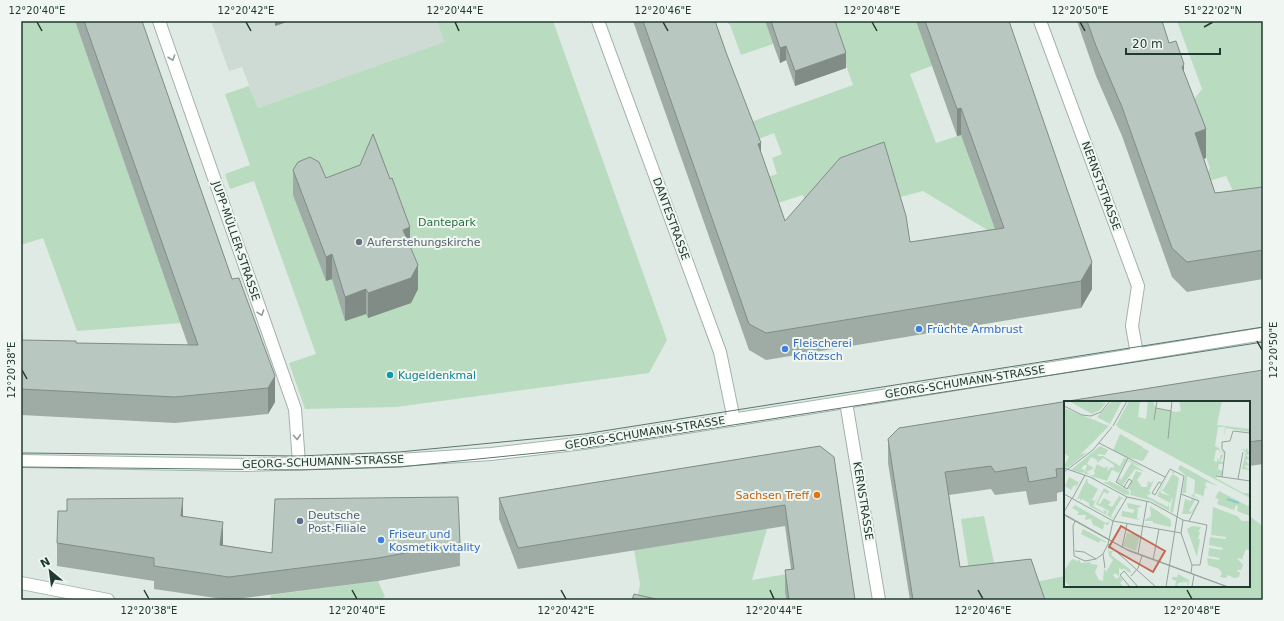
<svg xmlns="http://www.w3.org/2000/svg" width="1284" height="621" viewBox="0 0 1284 621" font-family="'DejaVu Sans',sans-serif">
<rect width="100%" height="100%" fill="#e0eae5"/>
<path fill="#cedad4" d="M211,21H437L444,42L258,108L242,67L229,71Z"/>
<path fill="#b9dbc0" d="M21,21H75L181,323L77,331L43,238L21,245Z
M437,21H553L667,340L649,373L396,407L305,409L289,363L316,354L254,181L230,189L225,174L250,165L225,94L249,86L258,108L444,42Z
M725,21H765L773,44L741,55L730,25Z
M837,21H916L942,62L910,74L936,143L967,133L969,157L989,213L1000,228L989,231L923,191L893,199L806,204L803,195L775,204L764,178L777,174L772,158L782,154L774,133L751,142L745,124L853,85L831,23Z
M1177,21H1263V195L1234,193L1226,176L1202,183L1210,168L1188,107L1202,89Z
M984,516L995,567L1031,583L1065,576V586H1249V516L1263,526V600H1037L972,590L961,519Z
M767,529L752,580L792,573L785,592L786,600H637L640,584L634,550Z
M378,581L385,597L377,600H270L271,595Z"/>
<g fill="none" stroke-linecap="round" stroke-linejoin="round">
<g stroke="#a3b2ab" stroke-width="14">
<path id="minor" d="M159,21L295,409L299,463
M598,21L720,352L734,420
M1040,21L1138,286L1132,326L1137,354
M846,402L879,600
M21,583L108,600"/>
</g>
<g stroke="#9fb6ac" stroke-width="14">
<path id="secondary" d="M21,461L247,465L399,460L491,454L584,443L808,408L1263,334"/>
</g>
<use href="#minor" stroke="#fff" stroke-width="12"/>
<use href="#secondary" stroke="#fff" stroke-width="12"/>
<path stroke="#5b766d" stroke-width="1" d="M21,453L298,456L399,452L584,434L1263,327
M21,467L299,470L400,467L586,448L1263,342"/>
</g>
<path fill="#9eaca5" d="M75,21H142L275,402L268,414L175,423L21,415V331L22,340L76,343L188,345Z
M633,21H715L785,221L910,242L995,229L961,135L957,136L916,21H1009L1092,289L1081,308L766,360L749,350Z
M765,21H835L846,68L795,86L786,60L780,63Z
M1077,21H1162L1169,43L1184,74L1206,158L1204,159L1215,193L1263,187V279L1187,292L1172,277L1122,136L1096,76Z
M360,165L410,245L418,289L411,303L368,318L366,314L345,321L332,279L326,281L293,195V170L326,178Z
M1263,370V464L1249,466V402H1065V491L1057,493V501L1029,505L1026,491L995,495L991,489L949,495L960,567L1031,559L1045,600H910L888,463V439L899,428Z
M820,446L855,600H786L785,592V570L791,569L785,526L518,569L499,519V498Z
M183,516L223,545L272,553L460,543V566L378,581L229,600L154,589V581L57,566V543Z"/>
<path fill="#818c86" d="M275,21H290L275,26Z
M786,46V60L780,63V48Z
M846,53V68L795,86V71Z
M1184,64V94L1182,67Z
M961,108V135L957,136V109Z
M1206,129V158L1195,162V133Z
M761,143V170L758,144Z
M410,227V252L403,230Z
M332,254V279L326,281V257Z
M1092,262V289L1081,308V281Z
M418,265V289L411,303L368,318V293Z
M366,289V314L345,321V297Z
M275,376V402L268,414V388Z
M183,498V521L181,516Z
M223,522V546L220,545Z"/>
<path fill="#b8c8c0" stroke="#818c86" d="M84,21H142L232,279L239,278L275,376L268,388L175,397L21,389V331H22V340L76,341V343L198,345Z
M643,21H715L727,55L761,143L758,144L785,221L840,158L884,142L906,216L910,242L1004,228L961,108L957,109L925,21H1009L1092,262L1081,281L766,333L749,324Z
M771,21H835L846,53L795,71L786,46L780,48Z
M1087,21H1162L1169,43L1176,41L1184,64L1182,67L1206,129L1195,133L1215,193L1263,187V250L1187,262L1172,248L1122,107L1096,46Z
M373,134L390,179L392,178L410,227L403,230L418,265L411,278L368,293L366,289L345,297L332,254L326,257L293,170L298,162L310,157L319,162L326,178L360,165Z
M1263,370V440L1249,442V402H1065V468L1056,469L1057,477L1029,482L1026,467L995,472L991,466L945,472L960,567L1031,559L1045,600H913L888,439L899,428Z
M820,446L834,457L855,600H789L785,570L794,569L785,505L518,548L499,498Z
M458,497L460,543L378,558L229,577L154,566V558L57,543L58,511H67V499L183,498L181,516L223,522L220,545L272,553L275,499Z
M634,594L660,600H632Z"/>
<defs><path id="oneway-chevron" d="M-2-3.5L2.5 0L-2 3.5" fill="none" stroke-width="1.6" stroke-linecap="round" stroke-linejoin="round"/></defs>
<g stroke="#909c98">
<use href="#oneway-chevron" transform="translate(172 58) rotate(71)"/>
<use href="#oneway-chevron" transform="translate(261 313) rotate(71)"/>
<use href="#oneway-chevron" transform="translate(297 437) rotate(86)"/>
</g>
<path fill="none" stroke="#213a31" stroke-width="1.5" d="M37,22L42,31M246,22L251,31M455,22L459,31M663,22L668,31M872,22L877,31M1080,22L1085,31M1204,27L1213,22M1257,341L1262,350M22,370L27,379M144,590L149,599M352,590L357,599M561,590L566,599M770,590L774,599M978,590L983,599M1187,590L1192,599"/>
<circle fill="#6b7280" stroke="#f0f7f3" stroke-width="1.5" cx="359" cy="242" r="4"/>
<g fill="#3f7fe0" stroke="#f0f7f3" stroke-width="1.5">
<circle cx="919" cy="329" r="4"/>
<circle cx="785" cy="349" r="4"/>
<circle cx="381" cy="540" r="4"/>
</g>
<circle fill="#0f9aa8" stroke="#f0f7f3" stroke-width="1.5" cx="390" cy="375" r="4"/>
<circle fill="#e8710a" stroke="#f0f7f3" stroke-width="1.5" cx="817" cy="495" r="4"/>
<circle fill="#5c6f8a" stroke="#f0f7f3" stroke-width="1.5" cx="300" cy="521" r="4"/>
<g text-anchor="middle" dominant-baseline="central" stroke-width="4" stroke-linejoin="round" paint-order="stroke">
<g font-size="11" fill="#213a31" stroke="#f0f7f3">
<text transform="translate(1101 186) rotate(70)">NERNSTSTRASSE</text>
<text transform="translate(671 219) rotate(70)">DANTESTRASSE</text>
<text transform="translate(236 241) rotate(71)">JUPP-MÜLLER-STRASSE</text>
<text transform="translate(965 382) rotate(-9)">GEORG-SCHUMANN-STRASSE</text>
<text transform="translate(645 433) rotate(-9)">GEORG-SCHUMANN-STRASSE</text>
<text transform="translate(323 462) rotate(-2)">GEORG-SCHUMANN-STRASSE</text>
<text transform="translate(863 501) rotate(81)">KERNSTRASSE</text>
</g>
<g font-size="11" fill="#2c7042" stroke="#f0f7f3">
<text x="447" y="222">Dantepark</text>
</g>
<g font-size="11" fill="#5b616d" stroke="#f0f7f3" text-anchor="start">
<text x="367" y="242">Auferstehungskirche</text>
</g>
<g font-size="11" fill="#366cbe" stroke="#f0f7f3" text-anchor="start">
<text x="927" y="329">Früchte Armbrust</text>
<text x="793" y="343">Fleischerei<tspan x="793" dy="13">Knötzsch</tspan></text>
<text x="389" y="534">Friseur und<tspan x="389" dy="13">Kosmetik vitality</tspan></text>
</g>
<g font-size="11" fill="#0d838f" stroke="#f0f7f3" text-anchor="start">
<text x="398" y="375">Kugeldenkmal</text>
</g>
<g font-size="11" fill="#c56008" stroke="#f0f7f3" text-anchor="end">
<text x="809" y="495">Sachsen Treff</text>
</g>
<g font-size="11" fill="#4e5e75" stroke="#f0f7f3" text-anchor="start">
<text x="308" y="515">Deutsche<tspan x="308" dy="13">Post-Filiale</tspan></text>
</g>
</g>
<g transform="translate(1064 401)">
<rect width="186" height="186" fill="#e0eae5"/>
<path d="M5,0H27L42,2L36,9L28,13ZM48,0H58L46,23L33,16ZM65,0H76L74,16L82,18L84,0H89L92,7L112,11L117,10L115,0H158L153,24L186,28V31L162,27L160,35L161,26H154L151,45L156,48L155,53V49H152L150,60L153,61L154,56L155,61L158,49L160,50V52L157,51V54L160,53L156,61L159,60V63H155L154,68L158,70V75L153,74L152,77L179,92H186V97L55,27L52,24ZM0,7L45,25L17,53L23,52L3,67L0,65L5,56L0,52V25L2,20L0,23ZM56,33L79,46L74,56L79,47L85,50L79,60L62,56L49,49ZM36,45L44,49L41,54L34,53V55H39L56,65L60,57L63,58L55,72L48,69L43,80L28,75L36,81L26,75L31,73L30,70L33,63L40,67L44,65L43,70L47,66L50,67V64L39,57L33,62V59L27,56L23,63L30,67L22,71L26,73H20L23,64H20L17,68L21,69L19,72L7,69ZM182,46L186,53L182,54L186,58H181H186L181,59L186,64L180,65L186,69L178,68L182,51L177,48L182,49ZM65,59L83,68L67,62L81,71L71,68L59,84L53,81L55,77L57,79L67,62L66,60L63,62ZM116,64L154,85L142,81L141,85L144,86L141,87L138,102L139,95L131,92L130,95L137,99L127,95L130,93L131,79L123,75L122,92H118L121,74L114,68ZM72,70L78,72L73,79L78,86H83L84,80L87,82L90,79L85,90L87,92L93,82L87,92L83,95L104,106L105,102V110L86,99L66,94L67,90L64,88ZM106,70L111,71L109,73L115,77L109,112L106,110L109,95L106,102L93,95L96,89L97,92L106,95L96,88L106,70L97,88L99,89L109,72ZM5,76L14,81L16,79L10,90L12,85L10,84L7,89L1,85ZM23,77L24,82L34,88L28,99L31,100L36,92L29,105L41,112L39,109L43,110L42,114L25,105V102L18,98L16,100V97L13,98ZM47,77L46,80L65,90V94L60,93L65,96L39,81H45ZM40,87L45,90L44,93L40,91L34,102L36,103L40,97L47,101L44,104L48,106L55,95L60,98H57L47,115L49,117L58,101L49,118L43,114L45,110L32,103ZM155,90L184,105L186,102V115L173,110L174,105L172,104L170,109L153,103L155,98L151,97ZM128,97L131,99L125,110L127,111L134,101L127,113H118L121,98L127,100ZM63,102L78,105L72,108H74L73,117L76,119L57,115L59,107V110L69,112L71,109L64,107ZM11,104L42,122L46,120L44,124L40,123L39,129L34,126L29,124L27,118L21,119L22,114H13L15,111L8,107ZM86,105L107,119V126L89,122V120H81V123L87,125L81,124V119L87,115ZM149,106L173,115L178,120H186V150L182,148L178,158L173,157L179,164L177,169H172L176,172L175,176L170,177L164,174L162,177L156,176L158,172L155,168L144,164L143,157L155,159L156,157L144,155L145,147L158,149L159,147L145,144L146,136L161,138L162,136L147,134ZM128,125L137,126L134,131H136L134,138H136L133,156L123,128ZM19,128L41,140L42,142L36,139L35,142L17,133ZM63,132L76,134L72,150L59,145ZM44,146L48,149L45,147V150H49L47,154L67,169L66,172L59,167V169L55,167V175L51,172L49,174L52,178L56,175L59,179L56,182L60,186H7L0,180V170L8,158L14,160L15,158L17,162L26,161L27,163L34,164L31,171L35,179L39,180L40,167L42,171L49,159L45,155ZM114,173L125,179L124,186L123,179L122,182L119,180L118,186V181L113,183L115,186L117,183L116,186H106L111,185L112,180L108,178V176H113Z" fill="#b9dbc0"/>
<path fill="none" stroke="#88c9cf" stroke-width="2" d="M163,98L175,102"/>
<path fill="none" stroke="#94a49d" stroke-width="1" d="M0,5L18,14L27,15L37,11L46,0M92,7L107,10M90,19L93,0M49,25L63,0M104,38L108,0M35,42L101,76M0,67L26,76L63,96L86,101L119,119L143,124L136,164H128M0,71L29,49L48,26M152,75L186,80M158,76L161,51L158,48V41L166,40L169,30L186,32M174,78L179,51M97,82L95,81L88,92L91,94L106,68L120,75L113,116M60,86L65,78L68,80L63,88L60,86L52,81L64,57M0,93L49,120L117,132M117,93L135,100L125,120M8,98L21,74M0,111L8,97M0,113L62,148L164,186M0,114L65,150L164,186M11,120L9,125L10,155L21,160L32,158L39,153L44,143L49,120L63,96M117,132L128,164L127,172M117,132L119,119M44,143L92,186M58,147L63,123M11,150L20,151L32,158M39,153L41,167M74,153L83,100M89,159L95,128M67,175L74,167L78,155M66,186L56,174L60,170L74,186M102,186L113,116M128,186L130,174"/>
<path fill="#c56852" fill-opacity="0.15" stroke="#c56852" stroke-width="2" d="M57,125L101,150L89,171L45,146Z"/>
<rect width="186" height="186" fill="none" stroke="#213a31" stroke-width="2"/>
</g>
<rect width="1284" height="621" fill="none" stroke="#f0f7f3" stroke-width="44"/>
<g transform="translate(50 571) rotate(331)" stroke="#f0f7f3" stroke-width="3" paint-order="stroke">
<path d="M0-3L7 15L0 10L-7 15Z" fill="#213a31"/>
<text y="-6" font-size="11" font-weight="bold" text-anchor="middle" fill="#213a31">N</text>
</g>
<path d="M1126 48v6h94v-6" fill="none" stroke="#213a31" stroke-width="2"/>
<text x="1132" y="48" font-size="12" fill="#213a31" stroke="#f0f7f3" stroke-width="3" paint-order="stroke">20 m</text>
<rect x="22" y="22" width="1240" height="577" fill="none" stroke="#213a31" stroke-width="1.5"/>
<g font-size="10" text-anchor="middle" fill="#213a31">
<text x="37" y="14">12°20'40"E</text>
<text x="246" y="14">12°20'42"E</text>
<text x="455" y="14">12°20'44"E</text>
<text x="663" y="14">12°20'46"E</text>
<text x="872" y="14">12°20'48"E</text>
<text x="1080" y="14">12°20'50"E</text>
<text x="1213" y="14">51°22'02"N</text>
<text transform="translate(1273 350) rotate(-90)" y="4">12°20'50"E</text>
<text transform="translate(11 370) rotate(-90)" y="4">12°20'38"E</text>
<text x="149" y="614">12°20'38"E</text>
<text x="357" y="614">12°20'40"E</text>
<text x="566" y="614">12°20'42"E</text>
<text x="774" y="614">12°20'44"E</text>
<text x="983" y="614">12°20'46"E</text>
<text x="1192" y="614">12°20'48"E</text>
</g>
</svg>
